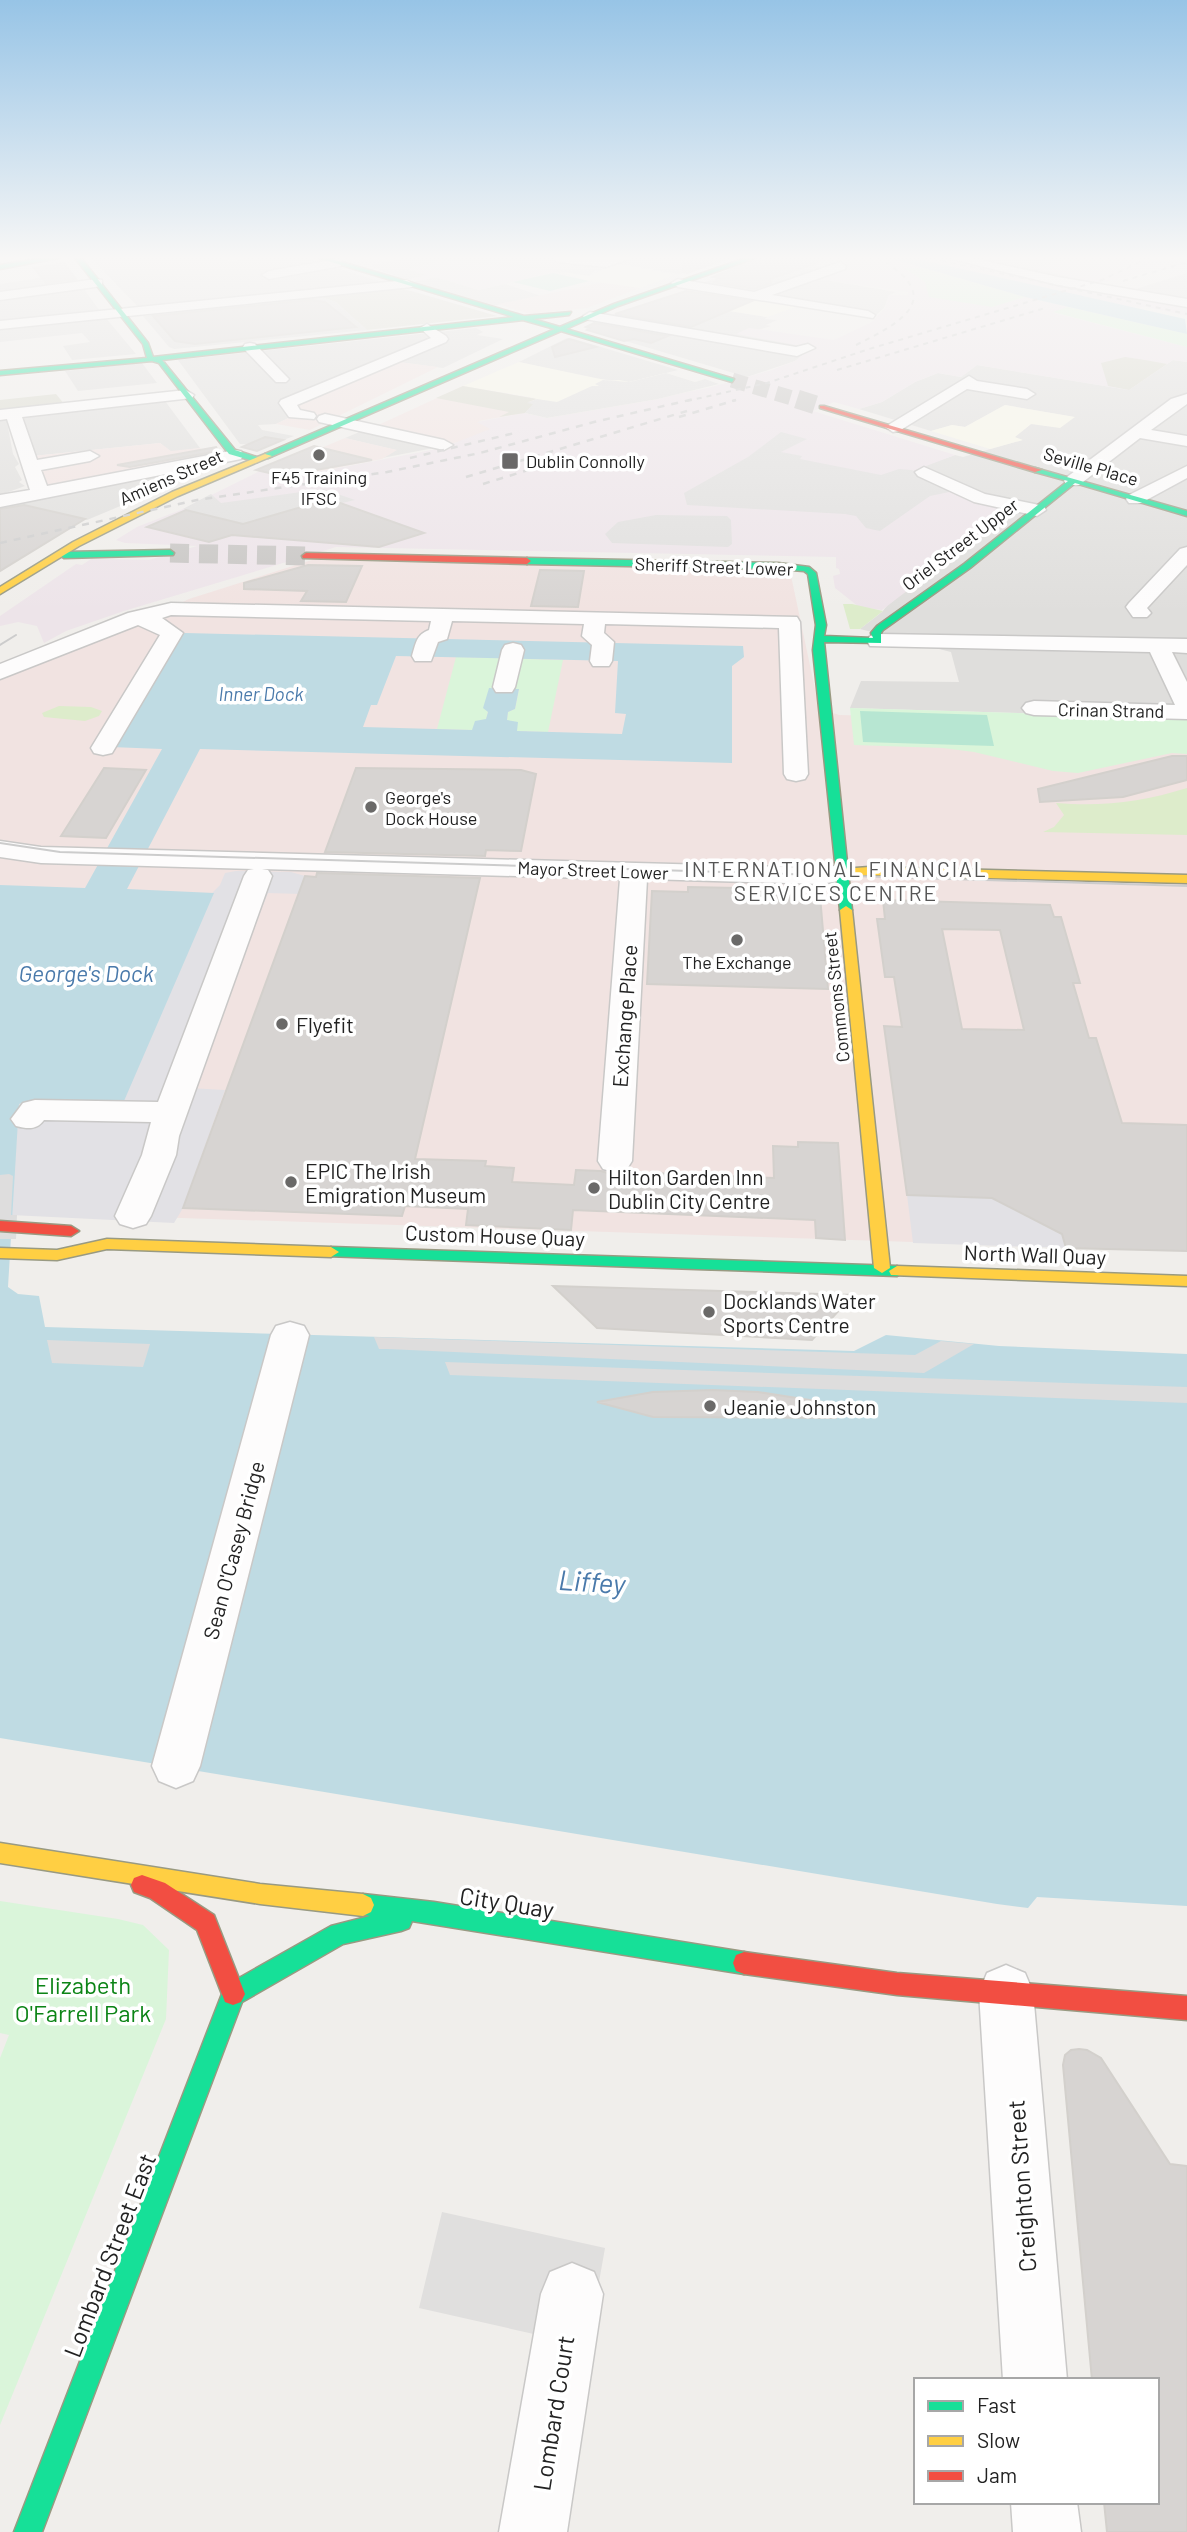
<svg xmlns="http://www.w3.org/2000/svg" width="1187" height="2532" viewBox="0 0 1187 2532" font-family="Barlow,sans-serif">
<rect width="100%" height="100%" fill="#f0eeeb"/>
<path fill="#dfdedc" d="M91,258H219L230,262L252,258H304L385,283L140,309Z
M405,258H585L581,260L611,267L592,272L589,276L441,260L409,269L429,275L406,280L370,266Z
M629,258H728L679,274L613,262Z
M782,258L828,268L761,292L702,283Z
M960,258L1007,260L1074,258L1036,268L1072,277L1062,281Z
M72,273L100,311L136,354L72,360L63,346L90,342L82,333L0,342V284Z
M1187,273V301L1129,291Z
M436,277L479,290L505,284L541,296L493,306L412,282Z
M814,278L896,292L889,295L884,308L875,316L761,297Z
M318,296L336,302L367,330L174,349L169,347L143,316Z
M635,308L723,310L767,317L765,319L777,320L766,325L771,326L758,330L749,328L813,347L795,361L747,377L585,329Z
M476,328L483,332L477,335L503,339L443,368L391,361L299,413L276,424L258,425L262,430L294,436L270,445L240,444L178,360Z
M567,338L574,339L678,370L629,382L589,378L519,362Z
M1173,360L1187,362V718L850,708L861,681L959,682L951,652L860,629L882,612L972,500L912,470L955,455L963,457L1021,440L1014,437L1031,424L1074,417L1005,405L965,427L952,425L931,431L859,409L882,402L915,382L938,373L961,377L977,365L1129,390Z
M142,363L157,383L78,391L65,371Z
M165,401L200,448L171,452L160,443L33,456L23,415Z
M0,417H6L13,454L19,464L15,467L22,480L19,482L25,486L0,495Z
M369,428L444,446L382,458L396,450L345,438Z
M195,464L211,468L87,520L45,511L0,520V502Z"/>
<path fill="#f1e3e1" d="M605,282L640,288L587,308L530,314L498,304Z
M391,361L438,367L310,430L276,424L299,413L293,402Z
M463,386L537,399L525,413L479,421L491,429L473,438L450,444L374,427Z
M345,438L397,450L382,459L284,478L269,470Z
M160,443L171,451L200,448L211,459L46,486L33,456Z
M315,559L790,571L819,708L839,715L1187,724V1251L0,1212V677L149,618L189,599Z"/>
<path fill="#ede4e9" d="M805,258H889L923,268H906L923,280L992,307L1025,297L1068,307L1054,313L1187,347V362L1173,360L1129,390L977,365L961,377L938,373L915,382L882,402L859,409L834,402L813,411L955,455L913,471L947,488L1014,509L882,610L859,607L835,588L833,576L840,574L839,569L836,568V557L336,547L124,611L66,631L44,643L37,626L18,622L0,626V616L76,564L82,565L91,559L149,560L197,546L125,543L116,540L137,527L183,509L260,471L279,475L276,477L282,479L442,448L490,429L477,422L525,413L547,418L708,388L772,370L795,361L812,348L736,334L749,328L834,340L872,322L885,308L889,295H908V292L814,278L850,266Z
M913,258H947L1114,295L1187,305V316L1146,307L1130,308Z
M1074,258H1136L1123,268L1151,271L1092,285L1065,280L1070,277L1034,268Z
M441,260L557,271L479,290L436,277L418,281L412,279L427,275L408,270Z"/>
<path fill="#f8f7e8" d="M602,261H604L674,275L640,288L589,281L557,271L589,276L616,265Z
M694,288L801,305L767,317L723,310L643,309Z
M519,362L610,381L619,380L629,382L666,373L695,382L705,379L719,384L658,399L547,418L525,413L535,398L463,386Z
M1005,405L1075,417L1060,428L1031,424L1015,437L1023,440L990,449L931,431L952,425L965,427Z"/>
<path fill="#d9d9cd" d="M398,288L415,292L497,316L367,330L336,302L318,296Z
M1125,357L1145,360L1167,364L1129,390L1108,386L1101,363Z
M463,386L537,399L528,402L534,404L525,413L499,417L509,412L436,398Z
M56,394L65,405L29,406L0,413V400Z"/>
<path fill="#ddeccb" d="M843,604H852L883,611L860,629H850Z
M59,706L91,707L102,711L99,716L85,721L44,717L42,713Z
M1187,788V835L1043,832L1054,827L1064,815L1056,803C1102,807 1142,802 1187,788Z"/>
<path fill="#daf5da" d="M904,268H923L1025,297L992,307L929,297L925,282Z
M1068,307L1187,334V347L1053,312Z
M456,657L563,660L548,732L517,731L507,720L508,712L515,709L519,689L488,711L486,720L473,730L437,729Z
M850,708L1187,718V754L1172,753L1078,773L1053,771L974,752L943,748L854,745Z
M0,1901L118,1919L143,1925L169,1950L166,2019L0,2425V2058L9,2035L0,2033Z"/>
<path fill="#b7e6d2" d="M553,273L589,281L550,291L513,282Z
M860,711L987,715L994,746L863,742Z"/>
<path fill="#e0dfde" d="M666,373L695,382L705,379L719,384L658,399L547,418L525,413L533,404L527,403L537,399L557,402L592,386H599L595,384L603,380L629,382Z
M781,432L807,439L781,452L802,456L800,459L881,475L899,469L912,470L954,491L930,496L880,531L866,528L856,516L845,514L687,505L684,493L748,457Z
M323,489L355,500L342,503L329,499L243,524L183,509L211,494L221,503Z
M656,515L727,516L731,520L732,544L728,547L612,543L605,534L618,522Z
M442,2212L605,2248L596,2299L547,2337L419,2308Z"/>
<path fill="#e2e1e5" d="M236,871L291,872L305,876L300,894L268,893L189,1088L225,1090L183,1208L174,1223L11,1215L19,1103L26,1101L117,1104L213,892L220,885L225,873Z
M907,1195L992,1198L1062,1234L1066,1248L913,1243Z"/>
<path fill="#bfdbe3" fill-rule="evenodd" d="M889,258H913L1185,319L1187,334L1025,297Z
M185,633L743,646L744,657L732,666V763L200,749L127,889L214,893L124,1101L118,1104L26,1101L19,1104L8,1287L18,1294L39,1296L45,1327L854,1351L886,1335L999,1346L1187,1354V1906L1037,1897L1028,1908L997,1904L0,1738V885L85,888L162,749L111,747L179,635ZM396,656L618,661L615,713L626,714L622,734L517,731L518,722L507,720L508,712L515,709L519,689L489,688L483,708L488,712L486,719L475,721L472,730L363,727L371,705H377Z"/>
<path fill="#dedddd" d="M9,1174L13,1176L11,1215H17L16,1239H0V1175Z
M374,1337L915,1355L941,1341L974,1344L924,1373L387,1349H379Z
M47,1340L150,1344L143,1367L52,1363Z
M445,1362L1187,1387V1403L450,1375Z"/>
<path fill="#d7d4d2" stroke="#d3d0cc" stroke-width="2" fill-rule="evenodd" d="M684,258H729L687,273L683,272Z
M760,258H818L819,262L770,279L771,283L754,289L713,282L723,279L713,277Z
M64,263L76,279L46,283L34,268Z
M686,291L752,301L691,327L615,314Z
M309,300L325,302L356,327L195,344L175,341L153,316Z
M594,323L668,336L651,343L634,339L624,341L587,330L590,328L586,327Z
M569,339L596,347L555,357L552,347Z
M265,437L283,440L257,451L242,447Z
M314,446L372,460L282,476L256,470Z
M216,447L218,451L130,467L117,465Z
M329,499L424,533L379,547L232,535L209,542L147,527L186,510L243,524Z
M24,505L85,519L0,571V509Z
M308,565L362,566L346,602L301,601L307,591L244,589V583Z
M540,570L584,571L578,607L531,606Z
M1172,756H1187V780L1123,797L1040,802L1038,789Z
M104,768L146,770L106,838L61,836Z
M356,768L521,770L536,774L521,851L486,850L485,856L325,852Z
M317,873L480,878L415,1159L486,1161L485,1166L514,1168L512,1182L574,1185L576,1170L601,1171L614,1175L627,1172L774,1178L773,1146L798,1147V1142L838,1143L845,1240L816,1238L815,1220L573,1210L571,1230L466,1225L468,1209L405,1206L402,1216L183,1208L305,876L316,877Z
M688,887L788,889L787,895L820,896L828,989L647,984L652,891L688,892Z
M883,900L1050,905L1054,917H1061L1080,983H1073L1089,1038H1096L1122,1123L1187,1125V1251L1066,1248L1062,1234L992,1198L907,1195L884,1026L902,1027L894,977H885L877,919H885ZM942,929L1000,930L1024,1030L962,1029Z
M553,1286L853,1295L812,1340L597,1328Z
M713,1390L758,1392L836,1404V1418L653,1417L597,1402L653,1392Z
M1079,2049L1087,2050L1101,2058L1170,2164L1187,2166V2532H1107L1104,2502H1157V2380H1092L1063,2065L1065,2055L1071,2050Z"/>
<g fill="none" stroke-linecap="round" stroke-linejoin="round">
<path stroke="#c7c5c3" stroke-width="15" stroke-dasharray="15 8" stroke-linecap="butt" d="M732,380L802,401"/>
<path stroke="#c7c5c3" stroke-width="19" stroke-dasharray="19 10" stroke-linecap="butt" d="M797,399L822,407
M170,553L306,556"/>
<g stroke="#c9c8c7" stroke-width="3">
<path id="street" d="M552,258H631L606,267L558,262Z
M948,258H972L1058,277L1187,299V307L1058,285Z
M337,259L341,260V266L269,279L262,275L269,271Z
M840,262L846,266L845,269L772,295L868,311L875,315L873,318L678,287L671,283L678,279L754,292Z
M97,279L102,280V286L0,300V292Z
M407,280L414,284L412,287L0,329V321Z
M590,312L796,347L808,344L815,348L797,356L585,319L583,316Z
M427,324L446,336L448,339L446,342L297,405L300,410L314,413L316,416L314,419L289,417L279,403L281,400L431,338L420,328Z
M250,343L255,344L286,376L289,379L286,382H276L245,350L243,347L245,344Z
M969,376L977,381L1027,389L1035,394L1027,399L967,389L899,431L893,432L885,427Z
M186,390L194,395L192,398L22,417L37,460L90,451L99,456L90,461L41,470L47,486L235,450L241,451L244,455L241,459L0,507V495L30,490L7,419L0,420V410Z
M1187,394V404L1151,430L1187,436V446L1140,438L1079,485H1067L1064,481L1067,477L1171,399Z
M325,414L444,440L453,445L444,450L319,422L317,419L319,416Z
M1187,466V478L1141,503H1129L1126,499L1129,495Z
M924,467L985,494L1044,506L1046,510L1037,516L974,502L918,476L915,472Z
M1187,547V565L1147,608L1151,613L1147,617H1133L1126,607L1129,603L1180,549Z
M171,603L797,617L800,622L808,774L805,779L796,781L787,779L784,774L779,628L605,624L604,633L614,642L612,661L609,666H593L590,661L592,645L582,636L584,624L452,621L447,639L438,642L431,661H415L412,656C416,643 416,635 429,630L431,621L171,615L162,618L183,633L115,748L112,753L103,755L94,753L91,748L160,635L138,625L0,679V664L128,613Z
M878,634L1187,639V653L1172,652L1187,682V719L1034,715L1026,713L1022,708L1026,703L1034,701L1175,705L1150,652L870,646L867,641L870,636Z
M513,643L521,645L524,650L515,687L512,692H496L493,687L502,650L505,645Z
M0,841L41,847L820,868L842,865L852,867L856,873L852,879L820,884L647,879L632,1161L627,1169L615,1172L603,1169L598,1161L620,879L262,869L268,870L272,876L179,1136L176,1155L151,1216L146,1224L133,1228L120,1224L115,1216L142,1155L151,1122L44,1120C37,1130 28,1129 16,1126L11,1119L23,1103L35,1100L158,1102L244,876L248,870L254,869L41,863L0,857Z
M290,1322L304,1326L309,1335L200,1766L193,1781L176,1788L159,1781L152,1766L271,1335L276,1326Z
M1006,1965L1025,1973L1033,1992L1067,2380H1003L979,1992L987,1973Z
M572,2263L594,2272L603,2294L567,2532H499L541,2294L550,2272Z
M1011,2502H1077L1081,2532H1013Z"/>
</g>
<g stroke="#999a82" stroke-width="3">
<path id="fast" d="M43,258H58L0,269V265Z
M75,258H81L148,343L153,357L514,317L318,258H328L524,316L571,312L569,315L533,319L560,327L614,304L746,258H755L618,306L566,329L734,379L732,382L561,331L268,458L265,454L555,329L523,320L162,360L235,450L260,458L257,462L229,454L159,363L152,361L0,375V371L147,358L143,344Z
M1035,468L1187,511V516L1075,483L970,568L883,630L881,633V643L824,642L852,910L846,914L840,910L813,650L816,625L808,574L804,571L778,569L527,564L523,561L527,558L778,563L809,567L816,573L826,625L824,636L873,638L871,633L877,626L964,564L1068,481L1035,472Z
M170,550L174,553L173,555L64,558L60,555L64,552Z
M331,1247L897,1266L905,1271L897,1276L325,1256L323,1252Z
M363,1894L434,1902L744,1952L752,1955L755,1963L752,1971L744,1974L412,1921L409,1928L401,1931L343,1944L242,2002L42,2532H14L225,1986L331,1926L370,1916L355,1912L352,1905L355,1898Z"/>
</g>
<g stroke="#999a82" stroke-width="3">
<path id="slow" d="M265,454L272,456L178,496L79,546L0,594V587L73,542L172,492Z
M869,867L1187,875V883L869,875L842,877L836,873L842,869Z
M846,906L852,910L890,1268L882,1273L874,1268L840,910Z
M107,1239L331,1247L339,1252L331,1257L107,1249L57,1260L0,1258V1248L57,1250Z
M897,1266L1187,1276V1286L891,1275L889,1271Z
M0,1843L260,1884L363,1894L371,1898L374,1905L371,1912L363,1916L260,1904L0,1863Z"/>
</g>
<g stroke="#999a82" stroke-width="3">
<path id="jam" d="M820,406H824L1042,470L1035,472L820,408Z
M306,553L527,558L531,561L527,564L303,558L302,556Z
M0,1221L71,1226L79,1231L71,1236L0,1231Z
M142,1875L165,1883L214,1915L245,1994L241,2002L233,2005L225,2002L197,1930L150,1898L134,1892L131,1885L134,1878Z
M744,1952L897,1973L1187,1996V2020L897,1995L744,1974L736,1971L733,1963L736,1955Z"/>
</g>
<use href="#street" fill="#fdfcfc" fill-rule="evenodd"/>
<use href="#fast" fill="#16e098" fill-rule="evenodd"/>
<use href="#slow" fill="#ffcf43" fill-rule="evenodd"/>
<use href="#jam" fill="#f24e42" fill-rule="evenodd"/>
<path stroke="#ccc" stroke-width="2" d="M0,645L16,635
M0,843L60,852L1187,886"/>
<path stroke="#ccc" stroke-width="2" stroke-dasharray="5 5" stroke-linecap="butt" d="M931,258L1187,314
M1123,281L1187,262
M856,345C905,321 945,297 879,258
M837,370L1045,308
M687,401L767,383L869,349L1102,280L1148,258
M732,401L736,400"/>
<path stroke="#ccc" stroke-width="2.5" stroke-dasharray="7 7" stroke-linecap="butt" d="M679,417L736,400
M410,458L519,432
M466,477L687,411
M483,484L573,456
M0,543L197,500L387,472L480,453L594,422L694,399"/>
</g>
<linearGradient id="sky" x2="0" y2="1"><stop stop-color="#97c4e6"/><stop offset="0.42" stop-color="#f8f7f6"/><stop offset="1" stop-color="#f8f7f6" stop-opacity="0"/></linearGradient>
<rect width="1187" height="613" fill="url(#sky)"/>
<g fill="#6a6968" stroke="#fff" stroke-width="2.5">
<circle cx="319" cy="455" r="7"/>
<rect x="501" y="452" width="18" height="18" rx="3.5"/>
<circle cx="371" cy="807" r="7"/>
<circle cx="737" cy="940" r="7"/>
<circle cx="282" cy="1024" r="7"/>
<circle cx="291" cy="1182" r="7"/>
<circle cx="594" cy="1188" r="7"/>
<circle cx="709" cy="1312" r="7"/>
<circle cx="710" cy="1406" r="7"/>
</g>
<g text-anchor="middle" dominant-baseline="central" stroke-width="7" stroke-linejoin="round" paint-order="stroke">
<g font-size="18" fill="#222" stroke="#fff" text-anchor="start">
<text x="526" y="461">Dublin Connolly</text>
<text x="319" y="477" text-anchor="middle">F45 Training<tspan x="319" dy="21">IFSC</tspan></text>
<text x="385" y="797">George's<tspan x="385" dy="21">Dock House</tspan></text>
<text x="737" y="962" text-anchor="middle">The Exchange</text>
</g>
<g font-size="18" fill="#222" stroke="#fff">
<text transform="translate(1091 466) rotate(16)">Seville Place</text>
<text transform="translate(171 477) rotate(-24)">Amiens Street</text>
<text transform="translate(960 544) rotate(-37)">Oriel Street Upper</text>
<text transform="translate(714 566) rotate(2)">Sheriff Street Lower</text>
<text transform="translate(1111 710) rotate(1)">Crinan Strand</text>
<text transform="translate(593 870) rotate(2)">Mayor Street Lower</text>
<text transform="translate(836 997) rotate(-96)">Commons Street</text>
</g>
<g font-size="19" font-style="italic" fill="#4a7aab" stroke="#fff">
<text x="261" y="693">Inner Dock</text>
</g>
<g font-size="21" letter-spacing="2" fill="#555" stroke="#fff">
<text x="836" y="868">INTERNATIONAL FINANCIAL<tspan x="836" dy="24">SERVICES CENTRE</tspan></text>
</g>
<g font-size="21" fill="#222" stroke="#fff">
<text transform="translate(624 1016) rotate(-86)">Exchange Place</text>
<text transform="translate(495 1235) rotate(2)">Custom House Quay</text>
<text transform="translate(1035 1254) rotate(2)">North Wall Quay</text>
<text transform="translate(233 1550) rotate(-75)">Sean O'Casey Bridge</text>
</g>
<g font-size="21" fill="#222" stroke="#fff" text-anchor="start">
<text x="296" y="1024">Flyefit</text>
<text x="305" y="1170">EPIC The Irish<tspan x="305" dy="24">Emigration Museum</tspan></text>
<text x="608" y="1176">Hilton Garden Inn<tspan x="608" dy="24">Dublin City Centre</tspan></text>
<text x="723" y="1300">Docklands Water<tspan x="723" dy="24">Sports Centre</tspan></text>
<text x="724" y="1406">Jeanie Johnston</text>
</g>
<g font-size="23" font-style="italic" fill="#4a7aab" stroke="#fff">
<text x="86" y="973">George's Dock</text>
</g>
<g font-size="24" fill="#222" stroke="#fff">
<text transform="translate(507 1902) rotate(9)">City Quay</text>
<text transform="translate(1021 2186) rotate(-94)">Creighton Street</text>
<text transform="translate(109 2255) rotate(-69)">Lombard Street East</text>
<text transform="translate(553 2413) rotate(-81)">Lombard Court</text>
</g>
<g font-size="24" fill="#0c8416" stroke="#fff">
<text x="83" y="1984">Elizabeth<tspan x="83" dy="28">O'Farrell Park</tspan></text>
</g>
<g font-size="28" font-style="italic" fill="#4a7aab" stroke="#fff">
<text transform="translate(592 1581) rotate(4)">Liffey</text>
</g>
</g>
<rect x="914" y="2378" width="245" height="126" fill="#ffffff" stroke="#a7a7a7" stroke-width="2"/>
<rect x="928" y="2401" width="35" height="10" fill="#16e098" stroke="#a7a7a7" stroke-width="2"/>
<text x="977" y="2413" font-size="21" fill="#222222">Fast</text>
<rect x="928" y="2436" width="35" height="10" fill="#ffcf43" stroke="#a7a7a7" stroke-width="2"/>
<text x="977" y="2448" font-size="21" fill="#222222">Slow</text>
<rect x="928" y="2471" width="35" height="10" fill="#f24e42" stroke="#a7a7a7" stroke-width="2"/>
<text x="977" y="2483" font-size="21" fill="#222222">Jam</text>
</svg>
